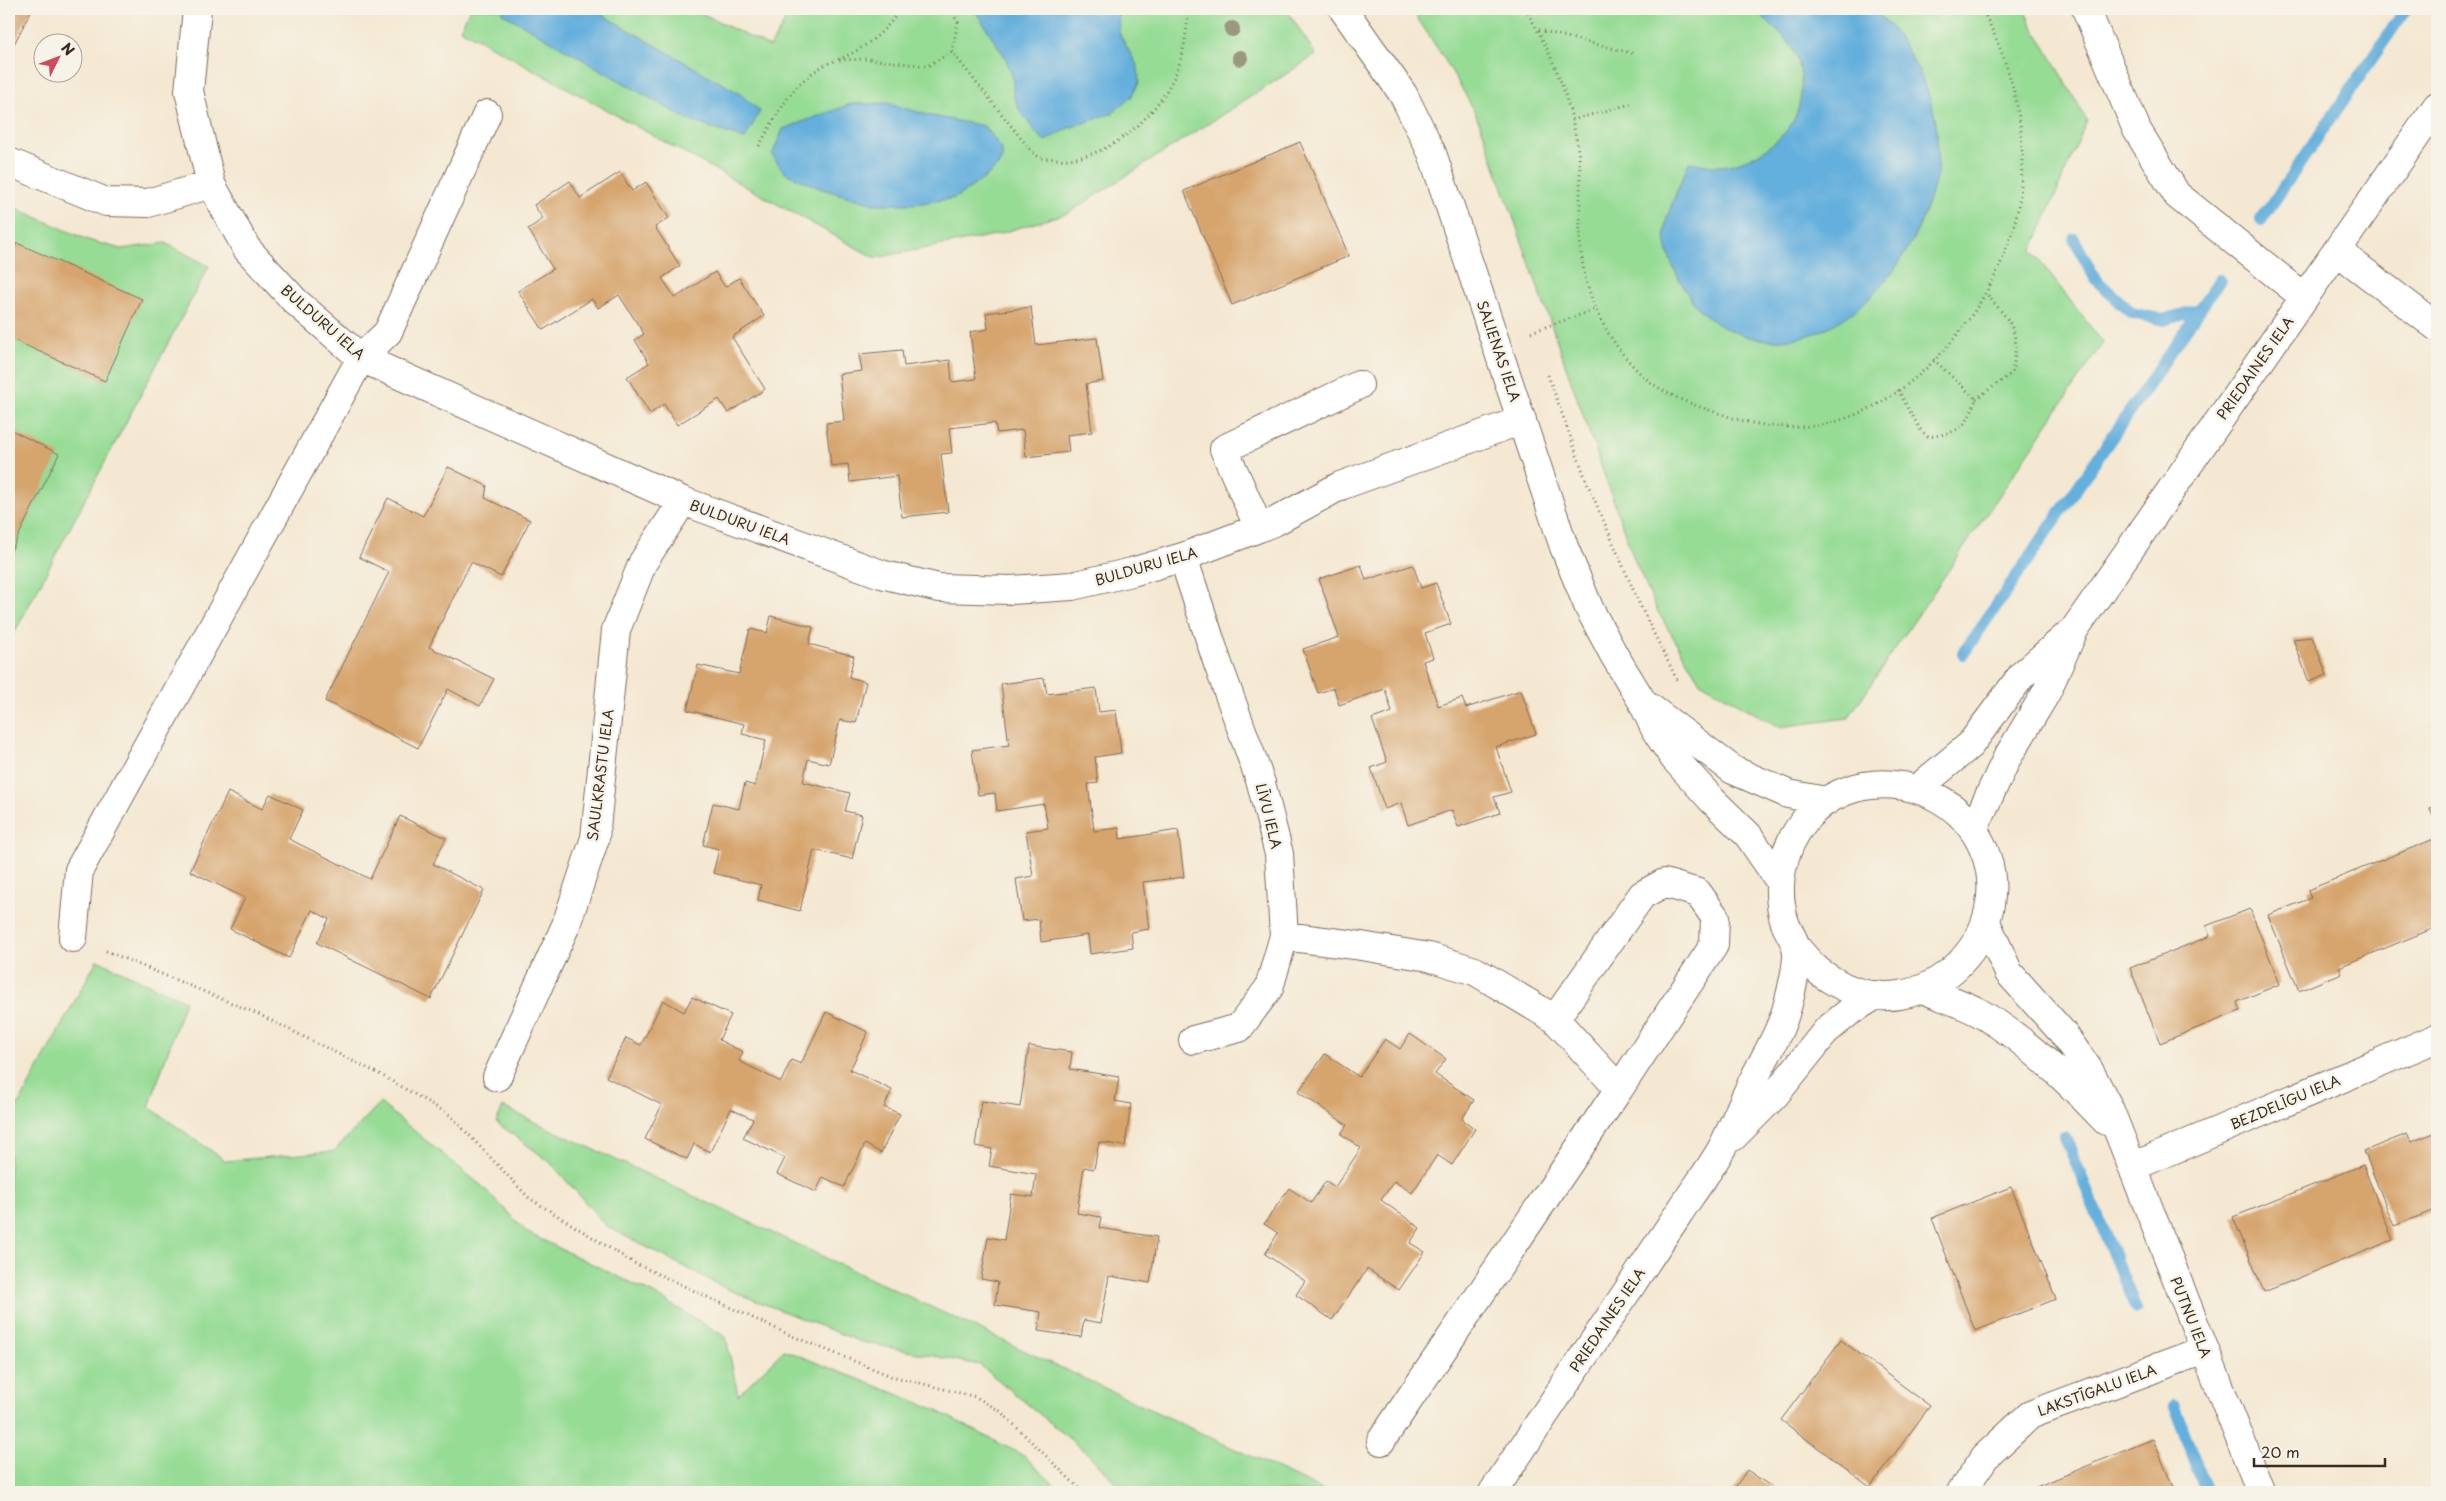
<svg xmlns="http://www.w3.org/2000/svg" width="2446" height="1501" viewBox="0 0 2446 1501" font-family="'Playpen Sans',sans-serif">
<rect width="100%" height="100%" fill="#f7f3e8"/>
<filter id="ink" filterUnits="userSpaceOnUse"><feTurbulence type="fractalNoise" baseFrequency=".02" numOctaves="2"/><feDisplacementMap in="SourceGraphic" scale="10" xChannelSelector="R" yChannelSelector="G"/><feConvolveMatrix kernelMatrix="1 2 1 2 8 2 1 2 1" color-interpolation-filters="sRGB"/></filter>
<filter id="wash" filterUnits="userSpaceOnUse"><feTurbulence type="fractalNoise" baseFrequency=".0096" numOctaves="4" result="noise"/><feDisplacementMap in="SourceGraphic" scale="20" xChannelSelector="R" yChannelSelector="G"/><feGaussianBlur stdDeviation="1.12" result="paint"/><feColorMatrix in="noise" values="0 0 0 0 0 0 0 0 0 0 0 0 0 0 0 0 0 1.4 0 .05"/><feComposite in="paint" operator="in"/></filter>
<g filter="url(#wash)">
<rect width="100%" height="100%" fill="#f4e8d2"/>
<path fill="#96dc95" stroke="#68835a" d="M470,9H693L770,47L792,9H1286L1316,55L1068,213L995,235L875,258L460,29Z
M1411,9H2023L2087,120L2032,251L2103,343L1848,718L1779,727L1700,682L1658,612L1634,559L1481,126C1462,84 1437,47 1411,9Z
M9,205L88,240L121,249L165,243L209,266L9,643Z
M97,960L185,1001L149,1107L226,1161L334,1151L380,1103L483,1187L528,1233L652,1293L726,1337L738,1395L784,1350L930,1407L1024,1456L1062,1492H9V1122Z
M503,1107L1327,1492H1124L1088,1454L980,1365L861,1342L729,1290L606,1226L550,1162L496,1122Z"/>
<path fill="#64afdd" stroke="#506c7e" d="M504,9H592L739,93L760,111L745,139L688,120L502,13Z
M974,9H1118L1119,33L1138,67L1139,83L1131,97L1113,113L1069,128L1045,141L1035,132L1019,109L1013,95V77L1005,57Z
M1756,9H1874C1903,37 1923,73 1934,112C1938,127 1938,157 1937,173C1936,183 1930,195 1927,205C1904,281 1825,364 1739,334C1720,327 1703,317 1691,299C1677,277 1659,246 1667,218C1673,199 1682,180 1689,162C1699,163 1710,167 1720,166C1747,165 1786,141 1796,115C1803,99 1803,71 1796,55C1787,35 1769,25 1756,9Z
M887,103L932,116L984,126L1002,149V158L998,166L982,180L955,198L916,204H874L822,189L785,173L772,155L783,129L851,104Z"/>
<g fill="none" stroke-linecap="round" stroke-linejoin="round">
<path stroke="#64afdd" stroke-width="12" d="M2261,220L2406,9
M2074,239L2096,280L2132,313L2164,320L2200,309
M1963,654L2220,280
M2065,1137L2136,1309
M2174,1406L2207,1492"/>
</g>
<g id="blocks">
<path fill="#d6a46d" d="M9,9H32L9,54Z
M1300,142L1349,256L1232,305L1184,191Z
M620,172L632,191L646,182L669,218L655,227L680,266L662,278L675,298L715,272L725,287L739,278L764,316L732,337L765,389L728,413L719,399L677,425L664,404L650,414L627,377L649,363L635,340L644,334L619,295L598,308L592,299L543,330L518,291L553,269L528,229L543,219L534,205L570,181L580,198Z
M17,243L142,299L105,381L9,338V261Z
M1031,307L1036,345L1097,338L1103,381L1086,384L1092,432L1067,435L1069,452L1026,457L1023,430L997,433L995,423L949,428L952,453L941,454L948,512L902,517L897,476L850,482L848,464L831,466L826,423L844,421L839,374L862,371L859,354L902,350L904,366L950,360L952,382L976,379L970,332L988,329L986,313Z
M9,429L59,454L9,555Z
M448,467L487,486L485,498L530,520L501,577L471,562L429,647L494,679L480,706L448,689L418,748L325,701L389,572L359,557L388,498L423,516Z
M1361,565L1366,580L1413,565L1421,588L1436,583L1451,624L1425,633L1433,658L1423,661L1438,706L1462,698L1466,708L1521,690L1536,734L1496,747L1511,792L1494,797L1500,813L1458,827L1452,810L1408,825L1401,803L1385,809L1371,768L1387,762L1372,719L1392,712L1385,689L1339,705L1334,688L1318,693L1303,649L1339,637L1319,579Z
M771,616L813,627L809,644L854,656L849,677L866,682L856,723L840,720L829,764L808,759L803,782L850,793L845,811L862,815L852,859L814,850L800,911L758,900L761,885L713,873L719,849L703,845L713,803L739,809L745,783L755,786L766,740L742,734L744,724L687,710L698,665L739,674L750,629L767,633Z
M2312,637L2327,675L2309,682L2293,639Z
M1044,678L1047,694L1096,688L1099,712L1116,710L1121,753L1095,757L1098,783L1088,784L1094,831L1119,828L1120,839L1178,830L1184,877L1143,882L1149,929L1131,932L1133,948L1090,954L1088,935L1041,942L1039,919L1022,921L1016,879L1033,876L1026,831L1048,828L1044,804L997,811L995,793L978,795L972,750L1009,745L1001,684Z
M228,792L262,809L270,794L303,810L289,839L370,879L400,816L446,838L433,864L484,890L431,999L317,943L329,919L312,910L289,958L230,929L245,898L190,871Z
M2437,805V827L2430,808Z
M2434,839L2437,847V927L2339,967L2342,973L2299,991L2268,915L2311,898L2308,890Z
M2250,909L2280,984L2237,1002L2240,1011L2160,1043L2130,968L2210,936L2206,926Z
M692,997L731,1015L719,1040L743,1052L739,1061L781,1082L791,1060L801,1064L826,1012L868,1032L850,1070L892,1090L884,1107L900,1114L881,1153L865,1144L844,1187L823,1177L816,1192L777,1174L785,1158L743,1138L753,1119L731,1109L710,1152L694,1144L687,1159L645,1139L662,1105L606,1077L626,1038L641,1045L663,1000L684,1012Z
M1410,1034L1446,1059L1435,1074L1474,1100L1462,1119L1475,1129L1452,1165L1437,1155L1412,1193L1394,1181L1381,1200L1420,1228L1410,1243L1425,1252L1399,1290L1367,1269L1332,1320L1296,1295L1305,1281L1265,1254L1278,1233L1264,1224L1289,1188L1311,1203L1326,1181L1335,1187L1361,1148L1341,1134L1347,1125L1298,1092L1325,1054L1359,1077L1385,1039L1400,1049Z
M1029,1046L1072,1052L1070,1069L1119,1077L1115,1101L1131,1104L1125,1146L1099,1142L1094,1169L1084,1167L1077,1213L1101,1217L1099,1228L1157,1237L1150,1283L1109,1276L1101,1323L1084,1320L1081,1337L1038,1331L1041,1312L995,1305L998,1282L981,1279L988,1237L1004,1240L1011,1194L1033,1197L1036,1174L989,1166L992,1149L975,1146L982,1101L1020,1107Z
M2437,1132V1209L2394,1226L2364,1151L2407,1134L2411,1142Z
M2363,1165L2393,1240L2264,1292L2233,1217Z
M2011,1187L2056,1299L1975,1331L1932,1218Z
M1841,1340L1930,1406L1870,1487L1781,1420Z
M2153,1439L2175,1492H2030L2029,1490Z
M1747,1470L1779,1492H1732Z"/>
</g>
</g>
<g filter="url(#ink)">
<use href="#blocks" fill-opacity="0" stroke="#7c6c5d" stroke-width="1"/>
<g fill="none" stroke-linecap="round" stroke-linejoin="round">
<g stroke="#7c6c5d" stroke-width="30">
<path id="minor" d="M197,9L189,91L211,184L247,249L295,301L361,358L683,501L881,574L939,588L1011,590L1072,586L1132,572L1183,557L1259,528L1276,521L1340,486L1522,420
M1343,9L1403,94L1432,153L1564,547L1589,608L1614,655L1642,701L1656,731L1674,758L1712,800L1748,835L1779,880
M2086,9L2137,130L2177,195L2304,297
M9,162L106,202L148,203L211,184
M2337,251L2437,327
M1259,528L1224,449L1359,385
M1183,557L1218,664L1261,783L1279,854L1284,936L1269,988L1239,1028L1193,1040
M1649,707L1733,770L1788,794L1826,801
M1917,789L1970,745L2022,675L2069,634
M1973,830L2007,758L2046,693L2074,630L2437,106
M1986,922L2009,973L2062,1032L2089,1070L2109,1108L2261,1492
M1284,936L1355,945L1429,957L1475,971L1555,1019L1619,1089L1381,1441
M73,938L79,870L361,358L388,332L487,114
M1923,989C1941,997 1962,1003 1980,1013C2028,1041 2068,1081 2106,1121
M1555,1019L1642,895L1664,883L1698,893L1715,917L1714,945L1619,1089
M497,1077L566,925L595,838L616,630L643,562L683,501
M1733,1137L1775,1095L1827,1030L1849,1012L1876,995
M2132,1167L2437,1038
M1493,1492C1539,1424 1584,1355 1630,1287C1650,1256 1671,1225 1691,1195C1702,1179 1714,1163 1723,1146C1733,1126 1741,1106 1750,1087C1761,1063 1776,1041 1784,1017C1789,1002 1800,960 1796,947C1794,939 1788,931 1785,923C1774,887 1781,850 1805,820C1849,767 1937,775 1974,831C2035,925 1923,1040 1830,979C1816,971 1807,960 1797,948
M1961,1492L1985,1457L2030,1415L2204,1350"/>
</g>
<path stroke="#7c6c5d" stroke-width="3" stroke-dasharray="1 4" stroke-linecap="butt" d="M900,9C885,33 863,50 837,60L868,59L927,66L952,52
M950,9L958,22L952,52L1028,147C1031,150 1035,155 1039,157C1043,159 1050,158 1055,159C1102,163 1150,123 1171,83C1183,62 1187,33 1188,9
M1525,9C1553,53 1573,106 1579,158C1582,189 1578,221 1581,252C1585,296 1608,343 1641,374C1664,396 1694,405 1724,415C1752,425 1781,429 1811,426C1915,415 2008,294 2020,195C2028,127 2013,69 1982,9
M1539,30L1635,54
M1572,120L1634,103
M759,146C779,111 796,74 837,60
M1531,332L1597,309
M1548,375L1586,480L1639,603L1677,680
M1898,390L1920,429L1928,437C1957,433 1967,429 1976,399L1933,359
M1976,399L2012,373C2021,329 2013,326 1986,293
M106,951L258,1014L383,1076L450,1115L529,1198L634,1263L792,1336L891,1376L976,1397L1000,1411L1083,1492"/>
<use href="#minor" stroke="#fff" stroke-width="28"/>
</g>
<g fill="#9b9880">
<circle cx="1232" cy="29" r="8"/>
<circle cx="1240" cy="58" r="8"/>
</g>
</g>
<g text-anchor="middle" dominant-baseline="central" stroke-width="5" stroke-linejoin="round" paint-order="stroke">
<g font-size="14" fill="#3b2a1e" stroke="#f7f3e8">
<text transform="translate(323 322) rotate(41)">BULDURU IELA</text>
<text transform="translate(1499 351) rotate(71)">SALIENAS IELA</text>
<text transform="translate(2255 368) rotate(-55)">PRIEDAINES IELA</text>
<text transform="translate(740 522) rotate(20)">BULDURU IELA</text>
<text transform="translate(1146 566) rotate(-16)">BULDURU IELA</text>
<text transform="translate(600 775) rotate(-83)">SAULKRASTU IELA</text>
<text transform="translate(1269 816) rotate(76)">LĪVU IELA</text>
<text transform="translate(2285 1102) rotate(-23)">BEZDELĪGU IELA</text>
<text transform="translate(2191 1317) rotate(68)">PUTNU IELA</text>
<text transform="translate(1607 1320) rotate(-56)">PRIEDAINES IELA</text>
<text transform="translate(2097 1390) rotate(-20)">LAKSTĪGALU IELA</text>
</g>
</g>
<rect width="2446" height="1501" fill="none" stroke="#f7f3e8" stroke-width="30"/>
<g transform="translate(58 58) rotate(48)"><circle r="24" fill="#f7f3e8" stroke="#aca397"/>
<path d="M0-4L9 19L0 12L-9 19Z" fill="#d1495b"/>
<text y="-8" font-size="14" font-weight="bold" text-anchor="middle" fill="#3b2a1e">N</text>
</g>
<path d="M2254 1458v8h131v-8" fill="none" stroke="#3b2a1e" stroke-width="2.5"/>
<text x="2261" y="1458" font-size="15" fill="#3b2a1e" stroke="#f7f3e8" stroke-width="4" paint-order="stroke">20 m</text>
</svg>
